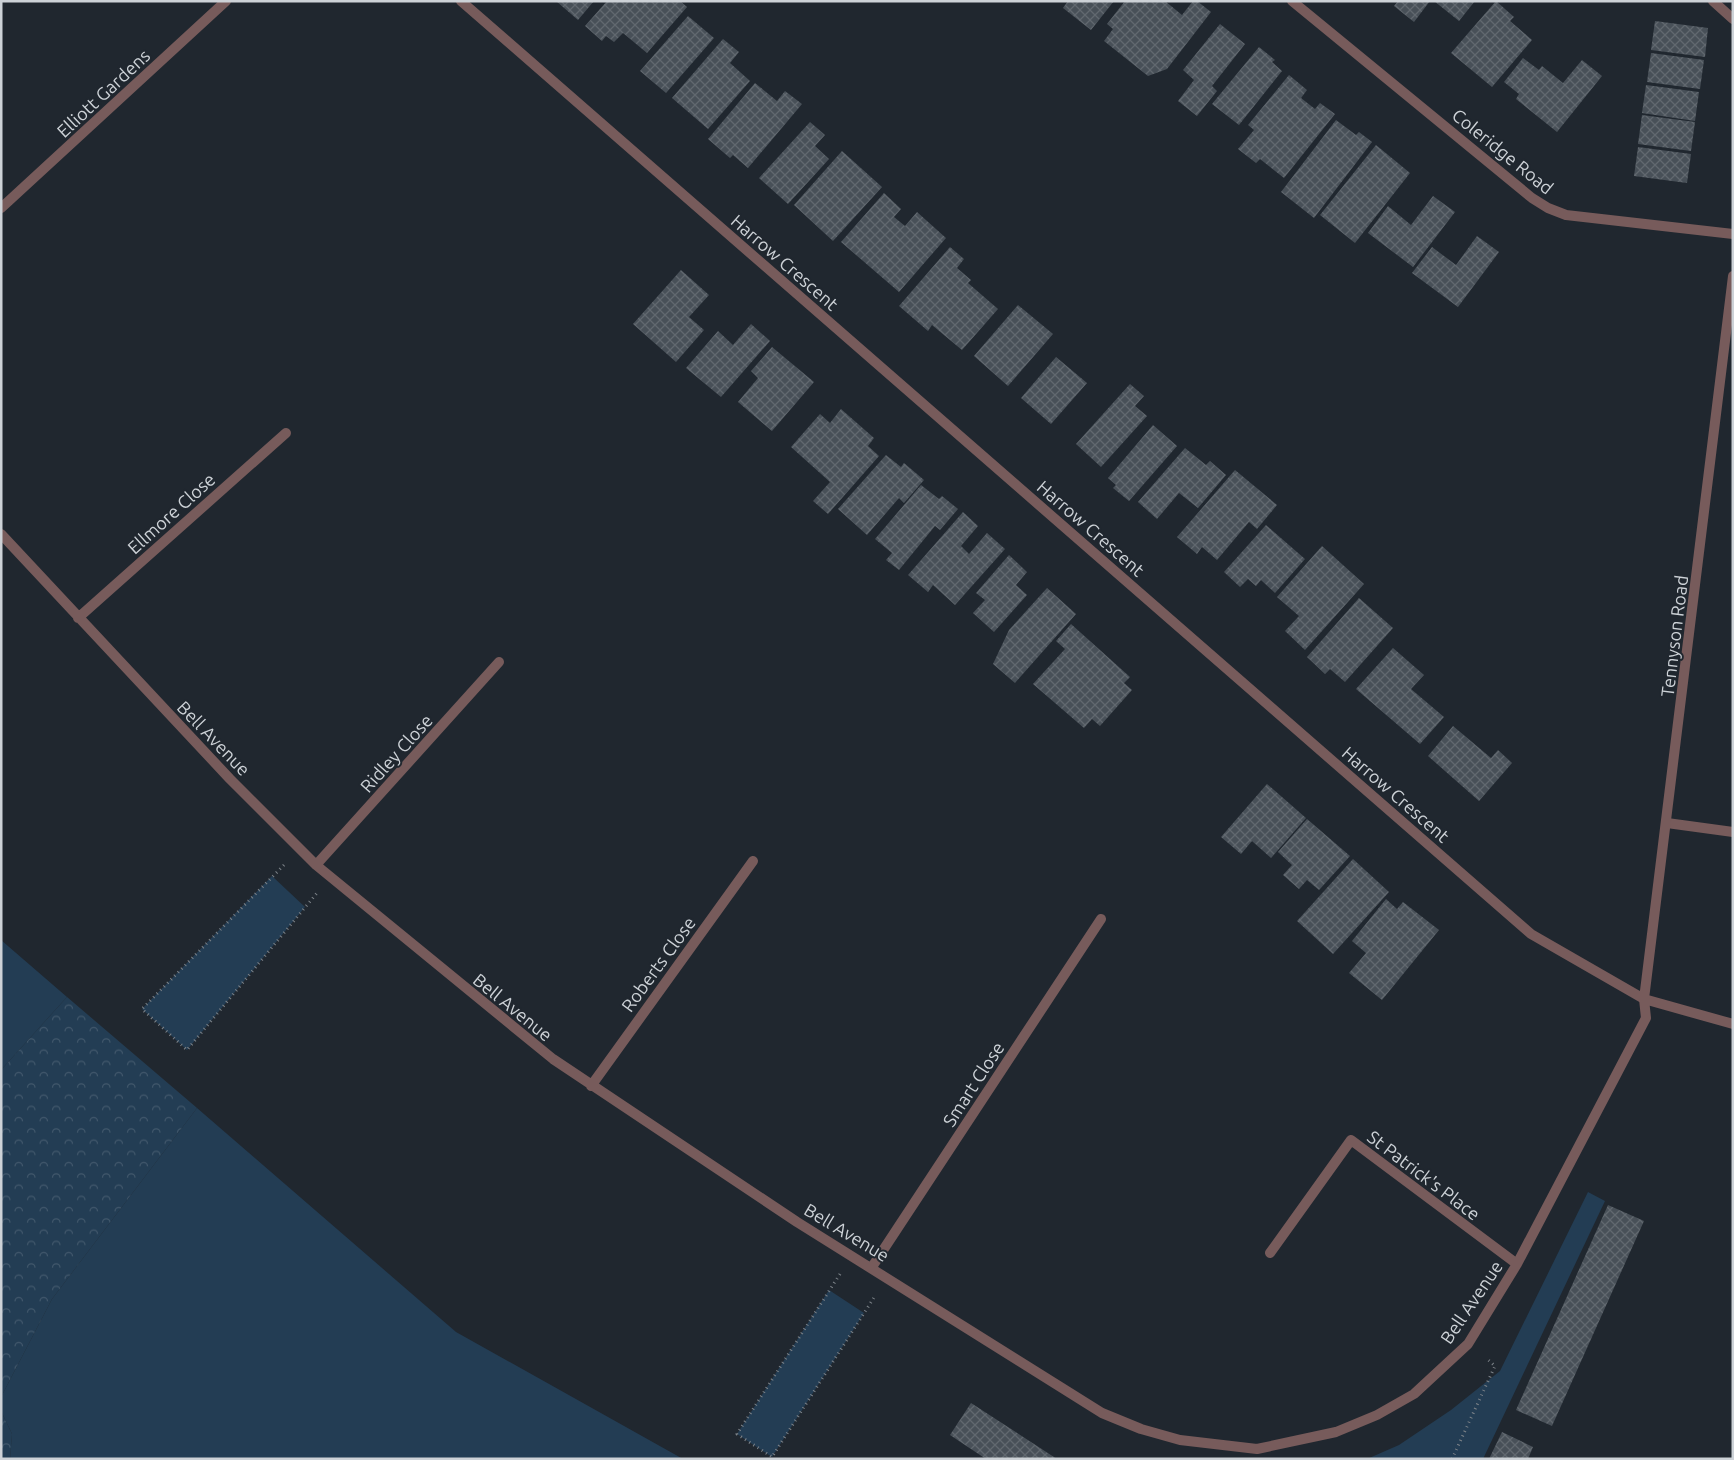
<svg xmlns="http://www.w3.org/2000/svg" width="1734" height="1460" viewBox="0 0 1734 1460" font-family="Ubuntu,sans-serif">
<defs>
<pattern id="forest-crowns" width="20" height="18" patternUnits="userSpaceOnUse" patternTransform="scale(1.25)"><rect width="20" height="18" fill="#233d54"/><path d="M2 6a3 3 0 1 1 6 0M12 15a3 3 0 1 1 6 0" fill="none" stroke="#42586c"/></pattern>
<pattern id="building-cross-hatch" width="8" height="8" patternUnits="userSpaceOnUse" patternTransform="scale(1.25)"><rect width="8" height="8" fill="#485058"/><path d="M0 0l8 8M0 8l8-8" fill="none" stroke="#61686f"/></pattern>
</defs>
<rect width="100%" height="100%" fill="#20272f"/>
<path fill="#233d54" d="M272,876L305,907L187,1050L142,1009Z
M1,940L67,997L1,1070Z
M197,1108L456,1332L683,1459H10L12,1434L1,1411V1397L52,1299Z
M1588,1192L1605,1201L1483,1459H1367L1399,1445L1451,1410L1500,1371Z
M829,1290L864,1313L772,1457L737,1434Z"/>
<path fill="url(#forest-crowns)" d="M67,997L197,1108L52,1299L1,1397V1070Z
M1,1411L12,1434L10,1459H1Z"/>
<path fill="url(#building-cross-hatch)" d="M556,1H594L578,20Z
M607,1H680L687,7L647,53L623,33L614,42L606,36L602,41L585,26Z
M1068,1H1114L1091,30L1063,8Z
M1125,1H1165L1182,15L1193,1H1197L1211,12L1167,69L1148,76L1104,41L1113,29L1107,24Z
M1398,1H1430L1414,22L1394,6Z
M1434,1H1475L1459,21Z
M1496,1L1514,17L1510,21L1532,40L1492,87L1451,53Z
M688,16L714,38L666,93L640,71Z
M1655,21L1708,28L1705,57L1651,50Z
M1220,24L1245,44L1212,86L1217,91L1197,116L1178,101L1194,80L1183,70Z
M723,39L739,52L730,63L750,81L708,129L672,98Z
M1259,47L1275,60L1272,62L1282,71L1239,125L1212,104Z
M1651,53L1704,60L1700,89L1647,82Z
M1523,58L1539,70L1542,66L1563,83L1582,60L1602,76L1557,132L1516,99L1519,94L1504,82Z
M1289,75L1307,90L1301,98L1315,109L1320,103L1335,114L1284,178L1260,159L1256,163L1238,149L1254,130L1248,125Z
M755,83L777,101L785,91L802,104L748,168L733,155L730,158L708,139Z
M1646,85L1699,92L1695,121L1642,113Z
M1642,115L1695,122L1691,151L1638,144Z
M1336,120L1356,135L1359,132L1372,142L1314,218L1281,192Z
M810,122L825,135L815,146L829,159L788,204L759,178Z
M1376,145L1410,173L1355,243L1320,215Z
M1638,147L1691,154L1687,183L1634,176Z
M842,151L882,187L833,241L794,205Z
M884,193L901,209L894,217L905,226L917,212L946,238L899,292L841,242Z
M1433,196L1455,212L1413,267L1368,233L1388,206L1411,225Z
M1477,236L1499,252L1458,307L1412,273L1432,247L1456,265Z
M950,247L964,259L957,268L971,280L968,283L998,309L962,350L932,325L928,331L899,306Z
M681,270L709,295L689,317L704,330L676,362L633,324Z
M1018,305L1053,334L1008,386L974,356Z
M751,324L770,341L721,397L686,368L718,331L733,345Z
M772,347L814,382L772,431L738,402L758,378L751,371Z
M1056,357L1087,383L1051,424L1021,398Z
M1130,384L1144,396L1135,406L1147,416L1101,467L1076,444Z
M841,409L874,438L868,446L879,456L828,514L813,501L830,482L791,447L820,414L830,423Z
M1153,425L1177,446L1129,501L1113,488L1116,485L1108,478Z
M1185,448L1206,465L1210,461L1226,475L1198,508L1179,493L1157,519L1138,502Z
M886,455L901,467L904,463L924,480L904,503L899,498L867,535L838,509Z
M1235,470L1277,505L1257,529L1249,522L1217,560L1202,547L1197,554L1177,537Z
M921,485L939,499L942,496L958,509L940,530L935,526L899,570L886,560L892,553L875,539Z
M963,512L978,526L961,546L969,554L987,533L1005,549L955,605L933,585L928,592L908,575Z
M1266,525L1305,559L1275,593L1261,580L1256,586L1248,579L1240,587L1224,572Z
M1322,546L1364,584L1305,650L1285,631L1299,616L1277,597Z
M1009,555L1027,572L1016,585L1027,595L994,632L973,613L985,600L976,593Z
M1047,588L1076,614L1015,683L993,664L1009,630Z
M1359,598L1393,628L1345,682L1330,669L1325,674L1307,657Z
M1071,624L1130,677L1124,683L1132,690L1100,726L1092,719L1084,728L1033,684L1065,649L1056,641Z
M1393,648L1424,675L1411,689L1444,717L1420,744L1356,689Z
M1453,726L1491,758L1498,750L1512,763L1479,801L1428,756Z
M1267,784L1306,818L1271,858L1252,841L1241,854L1221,837Z
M1307,819L1350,856L1319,890L1307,880L1299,889L1283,875L1292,865L1278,852Z
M1353,859L1389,892L1333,954L1297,921Z
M1386,899L1397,909L1403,902L1439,930L1382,1000L1349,973L1366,953L1352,941Z
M1608,1205L1644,1221L1552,1426L1516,1410Z
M971,1403L1057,1459H986L950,1435Z
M1502,1432L1533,1447L1528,1459H1489Z"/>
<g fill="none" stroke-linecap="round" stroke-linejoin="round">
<path stroke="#7d8389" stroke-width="3" stroke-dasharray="1 4" stroke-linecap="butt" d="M284,865L142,1009L187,1050L317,893
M840,1274L737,1434L772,1457L875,1296
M1452,1459L1495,1366L1486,1358"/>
<path stroke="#775b5b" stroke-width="10" d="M1667,823L1733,832"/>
<path stroke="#775b5b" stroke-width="10" d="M461,1L1531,934L1644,999L1733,1024
M1292,1L1532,198L1548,208L1566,215L1733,234
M1713,1L1733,19
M1,208L226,1
M1,534L230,779L316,865L553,1059L797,1222L1102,1413L1141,1429L1180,1440L1257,1449L1336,1432L1377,1415L1414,1394L1468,1344L1517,1264L1646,1018L1644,999L1733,276
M78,618L286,433
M316,865L499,662
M591,1086L753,861
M1270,1253L1351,1140L1517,1264
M872,1267L1101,919"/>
</g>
<g text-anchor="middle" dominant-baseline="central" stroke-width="4" stroke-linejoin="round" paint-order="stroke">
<g font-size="18" fill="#cdd2d7" stroke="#20272f">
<text transform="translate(103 93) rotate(-43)">Elliott Gardens</text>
<text transform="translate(1503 151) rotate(39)">Coleridge Road</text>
<text transform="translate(785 262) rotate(41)">Harrow Crescent</text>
<text transform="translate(171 513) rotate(-42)">Ellmore Close</text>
<text transform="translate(1091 528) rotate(41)">Harrow Crescent</text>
<text transform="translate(1674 636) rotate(-83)">Tennyson Road</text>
<text transform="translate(214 738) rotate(46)">Bell Avenue</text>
<text transform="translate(396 753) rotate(-48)">Ridley Close</text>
<text transform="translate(1396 794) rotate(41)">Harrow Crescent</text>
<text transform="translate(658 964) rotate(-54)">Roberts Close</text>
<text transform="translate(513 1007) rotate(39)">Bell Avenue</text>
<text transform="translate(973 1084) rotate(-57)">Smart Close</text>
<text transform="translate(1424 1175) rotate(37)">St Patrick's Place</text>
<text transform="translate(847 1232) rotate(31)">Bell Avenue</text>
<text transform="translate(1471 1302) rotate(-56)">Bell Avenue</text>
</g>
</g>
<rect width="1734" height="1460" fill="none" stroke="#cdd2d7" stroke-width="5"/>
</svg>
